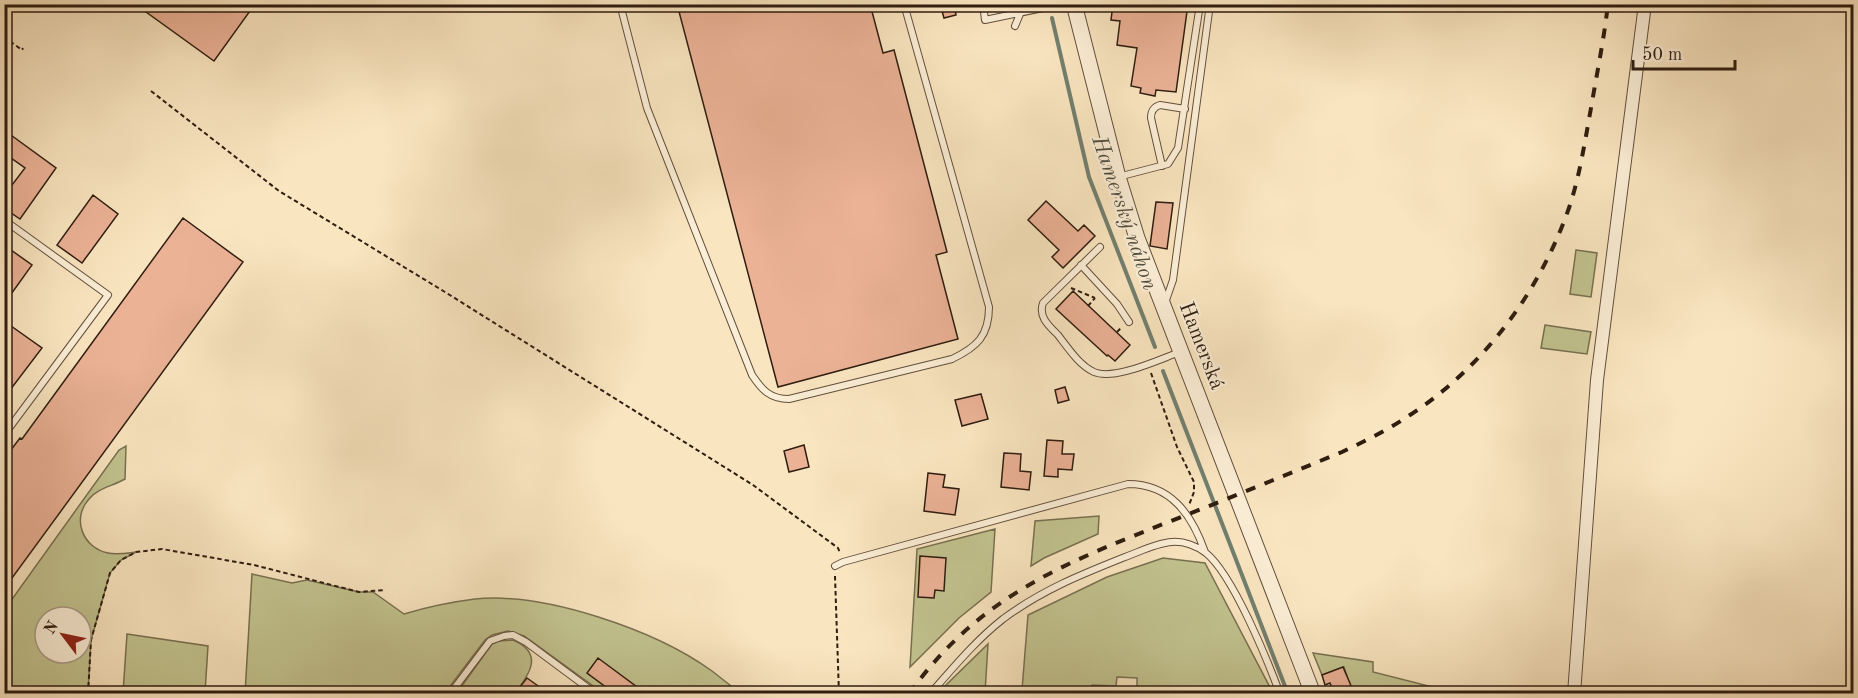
<svg xmlns="http://www.w3.org/2000/svg" width="1858" height="698" viewBox="0 0 1858 698" font-family="'Old Standard TT',serif">
<rect width="100%" height="100%" fill="#f9e5c0"/>
<filter id="stains"><feTurbulence type="fractalNoise" baseFrequency=".00333" numOctaves="4"/><feColorMatrix values="0 0 0 0 .2 0 0 0 0 .09 0 0 0 0 .02 0 0 0 .5 -.17"/></filter>
<radialGradient id="worn" r=".72"><stop offset=".6" stop-color="#630" stop-opacity="0"/><stop offset="1" stop-color="#630" stop-opacity=".3"/></radialGradient>
<path fill="#c2c38f" stroke="#787050" stroke-width="1.5" fill-rule="evenodd" d="M1576,250L1597,253L1591,297L1570,294Z
M1545,325L1591,332L1587,354L1541,348Z
M126,446L125,479C113,486 98,488 89,499C71,519 83,548 108,553C117,555 128,553 136,552L121,560L110,573L91,640L88,693H5V609L119,450ZM45,617H81V653H45Z
M1099,516L1098,534L1044,558L1031,566L1035,521Z
M995,529L991,592L959,618L910,667L917,549Z
M1163,558L1205,563L1273,693H1145V690H1137V678L1117,677L1116,686L1092,685L1091,693L1060,692V693H1029V690H1022L1028,615L1107,577Z
M252,574L292,583L307,580L359,592H373L404,614C427,607 451,602 475,599C545,592 655,630 712,671C721,678 731,686 740,693H603L524,636L508,631L492,635L485,640L445,693L245,694Z
M127,634L208,646L205,693H123Z
M513,640C544,653 530,674 515,693L456,694L492,644L498,641Z
M988,644L985,693H940L946,685Z
M1313,653L1373,662V672L1456,693L1368,694L1366,689L1354,693H1338L1351,688L1344,667L1322,675Z"/>
<g fill="none" stroke-linecap="round" stroke-linejoin="round">
<path stroke="#727f6e" stroke-width="4" d="M1052,18L1089,177L1155,347
M1163,371L1288,694"/>
</g>
<path fill="#ebb296" stroke="#2f1d10" stroke-width="1.5" d="M135,4H241L250,11L214,61Z
M677,4H870L883,53L894,50L947,252L936,255L958,339L778,387Z
M940,4H954L956,15L944,18Z
M1113,4H1188L1176,92L1156,90L1155,96L1140,93L1141,88L1131,86L1137,48L1117,45L1120,21L1111,20Z
M4,130L56,168L20,219L4,208V185L9,189L25,168L4,153Z
M93,195L118,214L82,263L57,245Z
M1046,201L1078,231L1084,225L1095,236L1063,268L1052,257L1059,250L1028,220Z
M1156,202L1173,203L1167,249L1150,246Z
M183,218L243,262L4,589V459L20,438L22,439Z
M4,245L32,265L4,304Z
M1073,291L1130,345L1115,361L1108,355L1107,356L1056,309Z
M4,321L42,348L4,398Z
M1065,387L1069,400L1058,403L1055,390Z
M981,394L988,419L962,426L955,400Z
M1047,440L1063,441L1062,454H1074L1072,470L1058,469V477L1044,476Z
M804,445L809,467L789,472L784,451Z
M1004,453L1021,454L1020,471L1031,472L1029,490L1001,487Z
M928,473L945,475L943,487L959,489L955,515L924,511Z
M920,556L946,558L944,591L935,590L934,598L918,597Z
M598,658L637,687L633,693H614L587,673Z
M1343,667L1352,688L1334,693L1330,683L1325,685L1322,675Z
M527,678L548,693H515Z"/>
<g fill="none" stroke-linecap="round" stroke-linejoin="round">
<g stroke="#624f3c" stroke-width="8">
<path id="service" d="M620,4L647,108L752,375C762,390 770,399 789,399L952,359C977,347 989,336 989,307L904,4
M983,4L985,20L1062,4
M1015,26L1020,14
M1162,166L1151,118C1151,112 1153,107 1160,105L1185,109
M1118,177L1168,164L1178,148L1200,4
M4,220L108,295L4,435
M1100,247L1043,303C1038,317 1049,326 1058,335C1068,348 1079,365 1094,372C1114,381 1160,359 1180,352
M1081,265L1117,304L1129,322
M1165,303L1173,280L1210,4
M835,566L843,562L1128,484C1171,484 1192,515 1205,552
M450,694L490,641L504,636L513,635L526,642L596,694
M930,694C954,667 975,641 1003,619C1042,590 1080,575 1125,557C1139,552 1156,543 1172,542C1184,541 1197,546 1206,553C1233,575 1267,659 1280,694"/>
</g>
<g stroke="#624f3c" stroke-width="14">
<path id="minor" d="M1574,694L1597,380L1645,4"/>
</g>
<g stroke="#624f3c" stroke-width="17">
<path id="tertiary" d="M1074,4L1118,177L1137,238L1313,694"/>
</g>
<path stroke="#2f1d10" stroke-width="2" stroke-dasharray="4.5 3" stroke-linecap="butt" d="M4,37L22,50L23,48
M151,91L279,191L445,292L753,485L838,548L840,553
M1071,288L1095,298
M1088,306L1095,298
M1117,332L1122,327
M1151,373L1177,447L1194,482V492L1189,505
M835,576L839,694
M4,691L18,694
M88,694L91,640L110,573L121,560L136,552L162,549L254,565L359,592L385,590"/>
<use href="#service" stroke="#fbeed6" stroke-width="6"/>
<use href="#minor" stroke="#fbeed6" stroke-width="12"/>
<use href="#tertiary" stroke="#fbeed6" stroke-width="15"/>
<path stroke="#2f1d10" stroke-width="4" stroke-dasharray="10 10" stroke-linecap="butt" d="M909,694C981,593 1070,561 1181,517C1235,496 1288,474 1342,452C1365,441 1388,430 1410,415C1485,366 1541,290 1570,205C1580,174 1585,141 1591,108C1597,73 1604,39 1608,4"/>
</g>
<g text-anchor="middle" dominant-baseline="central" stroke-width="4.5" stroke-linejoin="round" paint-order="stroke">
<g font-size="21" fill="#2f1d10" stroke="#fbeed6">
<text transform="translate(1201 346) rotate(69)">Hamerská</text>
</g>
<g font-size="22" font-style="italic" fill="#514e3f" stroke="#fbeed6">
<text transform="translate(1124 213) rotate(71)">Hamerský náhon</text>
</g>
</g>
<rect width="1858" height="698" fill="none" stroke="#f9e5c0" stroke-width="24"/>
<rect x="6" y="6" width="1846" height="686" fill="none" stroke="#2f1d10" stroke-width="3"/>
<rect x="12" y="12" width="1834" height="674" fill="none" stroke="#2f1d10" stroke-width="1.5"/>
<g transform="translate(63 635) rotate(302)"><circle r="28" fill="#fbeed6" stroke="#a99a87" stroke-width="1.5"/>
<path d="M0-4.5L10 22L0 15L-10 22Z" fill="#8f2418"/>
<text y="-9" font-size="16" font-weight="bold" text-anchor="middle" fill="#2f1d10">N</text>
</g>
<path d="M1633 60v9h102v-9" fill="none" stroke="#2f1d10" stroke-width="3"/>
<text x="1642" y="60" font-size="18" fill="#2f1d10" stroke="#fbeed6" stroke-width="4.5" paint-order="stroke">50 m</text>
<rect width="100%" height="100%" filter="url(#stains)"/>
<rect width="100%" height="100%" fill="url(#worn)"/>
</svg>
